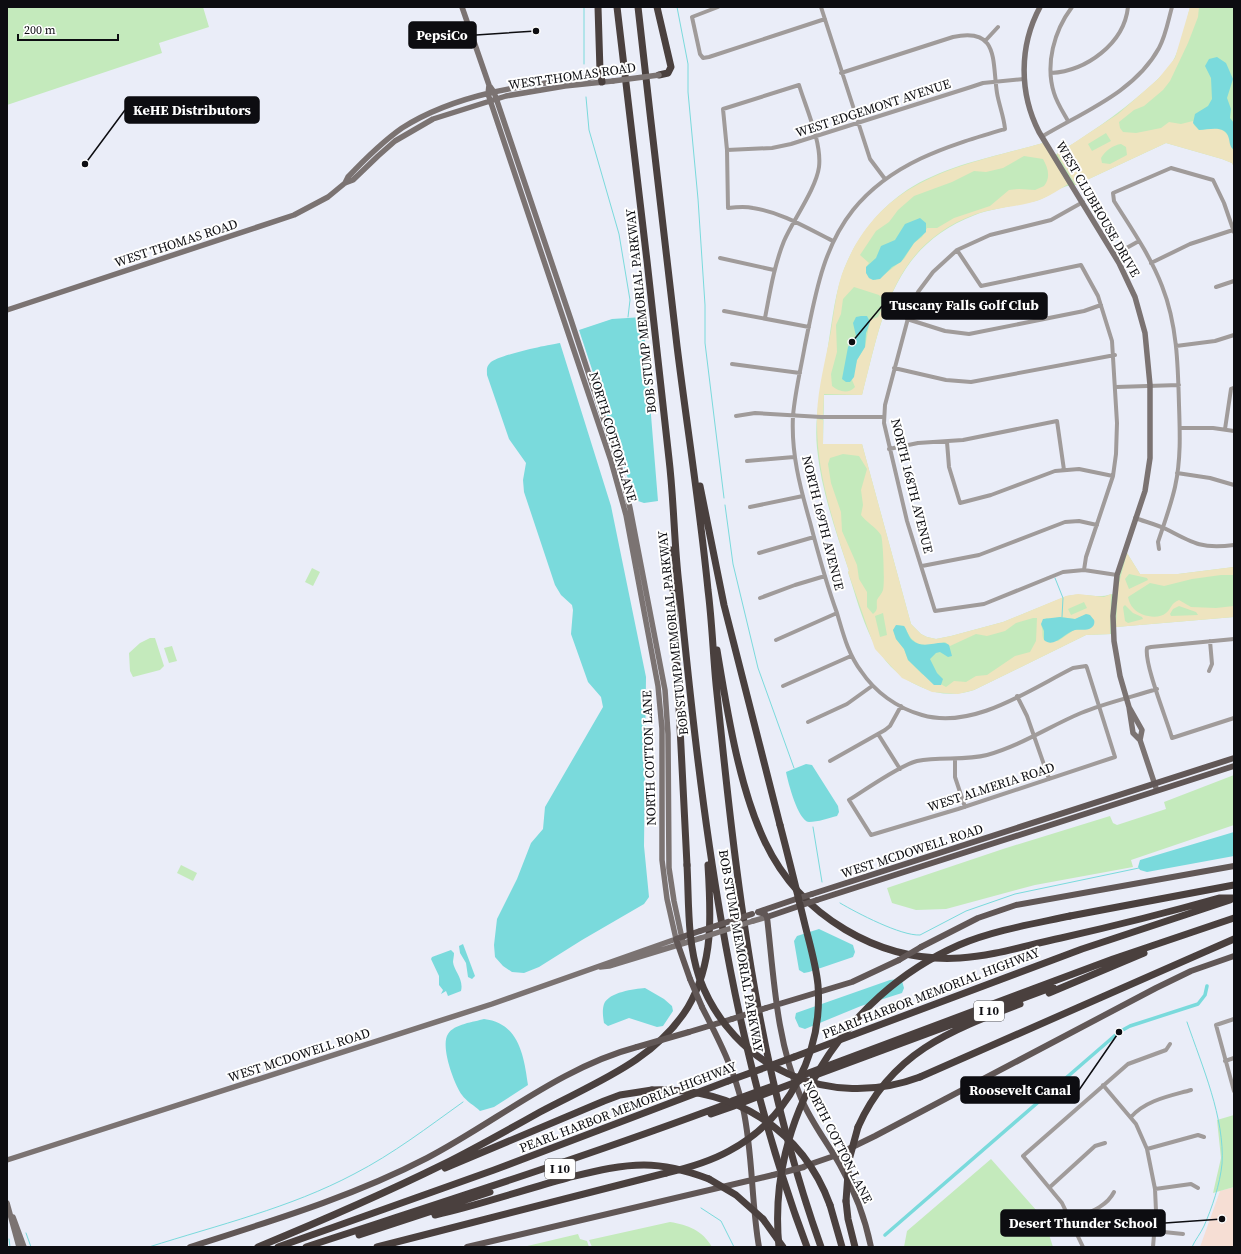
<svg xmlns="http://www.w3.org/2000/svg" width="1241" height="1254" viewBox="0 0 1241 1254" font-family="'Source Serif 4',serif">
<rect width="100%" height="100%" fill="#eaedf8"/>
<path fill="#f6ded4" d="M1234,1187V1247H1200L1220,1191Z"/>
<path fill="#c4eabc" d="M7,7H203L209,27L159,43L162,53L7,105Z
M1190,7H1234V167L1232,163L1222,159L1166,143L1076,185C1063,184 1054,193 1043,198C1038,201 1031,202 1025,203C1009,207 991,209 975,215C891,247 882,319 862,395H824L823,444H862L911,624L921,634L927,637L936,639L951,636L1003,622L1067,596C1080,593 1089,596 1102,596C1106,596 1110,594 1114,594L1117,575L1127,553L1140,574H1178L1234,567V617L1116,627L1113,634L1086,635L974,690C955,696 939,695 921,687C872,666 863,618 848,572L849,571C836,532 821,490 817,448C814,418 821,388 826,359C831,331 833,302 842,275C853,242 877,210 907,190C947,164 998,156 1043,143L1052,157C1086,136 1117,115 1147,89C1157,80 1169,70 1175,57C1182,41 1186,24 1190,7Z
M312,568L320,572L313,586L305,582Z
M150,638H155L164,666L160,670L133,677L130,671L129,653L140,643Z
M172,646L177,661L169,663L164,648Z
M1234,775V825L1131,860L1133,867L1035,885L946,909L916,910L892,903L887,888L1003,849L1110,816L1113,823L1117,825L1166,809L1164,802Z
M181,865L197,873L193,881L177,873Z
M1234,1115V1187L1213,1193L1221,1158L1217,1120Z
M991,1159L1044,1219L1053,1247H904L907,1231Z
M670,1222C688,1225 702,1230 712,1247H592L589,1240Z
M578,1234L580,1239L587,1241L589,1247H523Z"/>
<path fill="#eee4bf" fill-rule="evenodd" d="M1190,7H1199L1198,17L1188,43L1170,81L1163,90L1144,106L1134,110L1119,122L1120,128L1123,132L1136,133L1161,128L1169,122L1181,124L1193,121L1194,125L1199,130C1204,130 1210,128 1215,128C1233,129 1234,154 1234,167L1232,163L1222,159L1166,143L1076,185L1057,154L1118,114L1158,79L1175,58ZM1106,133L1111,141L1092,151L1088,144ZM1121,144L1126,147L1127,155L1110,164L1102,163L1101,158C1105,151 1113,145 1121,144Z
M1043,143L1068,184C1060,189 1051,195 1042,199C1021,207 997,207 976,214C891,245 882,319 862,395L824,394L823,415H817C818,387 826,358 831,331C834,312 836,292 842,274C878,178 956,167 1043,143ZM1024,156L1043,159C1048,168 1051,177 1044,186L1035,190L1019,189L1009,190L990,206L954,218L937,228H927L922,237L914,243L904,259L885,274L875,280L869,278L866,267L869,263L860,255L876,231L889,222L898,210L914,196L952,182L974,171L986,172L1003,168ZM854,287L879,295L885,302L878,317L870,320L865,347L857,360L852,380L855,387C849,394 839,392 832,386L831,374L837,352L836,325L841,314L843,299Z
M817,419L823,420V444H862L911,624L921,634L927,637L936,639L951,636L1003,622L1066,596L1078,594L1104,597L1111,594L1110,634L1086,635L974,690L958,694L932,692L902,678L875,649L848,572L849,571C833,522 816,471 817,419ZM843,454L859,456L867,469L861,490L863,505L861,515C866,522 876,527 881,535C883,539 885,583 883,590C882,594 878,597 877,600C876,607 879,609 873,614L867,607V592L859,579L857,565L842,531L841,512L831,483L828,464L830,458ZM1084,602L1087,608L1071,615L1068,609ZM883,613L887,635L880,637L875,616ZM1088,614L1094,620L1092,627L1074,630L1058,641L1044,640C1041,635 1044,632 1041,625L1046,618L1051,619L1060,617L1075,619ZM1033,618H1037L1036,641L1030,652L1015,656L987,675L976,676L966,682L954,681L946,687L922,674L908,660L904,649L896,639L893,630L897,625L904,626C907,630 909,637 913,640C921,648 935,645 945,642L950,646L976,634L987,636L1005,631L1016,623Z
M1127,553L1140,574H1178L1234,567V575H1221L1192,579L1164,586L1150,583L1128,597C1129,601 1130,605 1134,609C1140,616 1158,620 1166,613C1172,608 1170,604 1179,600L1191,607L1216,608L1234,606V617L1116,627L1118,587ZM1129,574L1147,578L1148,580L1129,589L1125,579ZM1125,605L1133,613L1142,617L1143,619L1128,623L1125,621L1123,607ZM1179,606L1196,612L1198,615L1171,616L1170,614L1173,609Z"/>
<path fill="#7adadc" d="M1217,57L1226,63L1233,79L1227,98L1231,109L1230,118L1234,123V150C1230,147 1230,144 1229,139C1226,124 1209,130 1199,130L1193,123L1195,114L1208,106L1212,99L1211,78L1205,66L1209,59Z
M920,218L926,223V232L914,243L901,262L892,267L880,279L873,280L869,278L866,273V267L876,258L881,246L895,240L905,224Z
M861,316H867L870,322L866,333L865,347L857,360L854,377L850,382H846L842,379L848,347L856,336L853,323L856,317Z
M643,317L658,501L644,503L635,500L579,330L612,319Z
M560,343L611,506L646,677L644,846L649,897L644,904L582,940L539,967L524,973L512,972L503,966L495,957L494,945L497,919L517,879L531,843L543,829L545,807L603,707L601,697L588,682L571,634L573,610L572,605L561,595L555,585L524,492L523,480L526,463L509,439L487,375C487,370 486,367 490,363C498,355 547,345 560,343Z
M1086,614L1090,615L1094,620C1095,623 1094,626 1091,628C1086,631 1080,629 1075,630C1064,633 1054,649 1044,640V631L1041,624L1043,619L1060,617L1075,619Z
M896,625L904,626C907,630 908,636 912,640C924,651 941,638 949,645L952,656L948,657L940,652L936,653L930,659L937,673L943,679L941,685H934L908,660L904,649L896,639L893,630Z
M806,764L812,765L838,806L839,812L837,816C829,818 818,822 809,822C798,821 788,782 786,772Z
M1234,832V856L1147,872L1140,870L1138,867L1140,860Z
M819,929L853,945L855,952L853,957L809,972L804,973L799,970L794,941L797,936Z
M463,944L475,976L472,979L468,977L466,963L460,953L459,946Z
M451,950L454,953C454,956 453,960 453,962C454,971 464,979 461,991L448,996L446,991L441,994L443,990L439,985V976L431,959L432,957Z
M898,979L902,981L904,988L902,993L861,1006L805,1029L799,1027L795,1018L796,1013L890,980Z
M645,988L664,999L672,1006L673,1011L663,1026L657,1027L629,1018L608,1026L604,1023C603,1017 602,1010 604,1004C609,992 634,989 645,988Z
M484,1019C519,1023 524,1056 528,1085L494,1107L480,1111C475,1106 466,1101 462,1095C454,1084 440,1046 448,1034C454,1024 474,1022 484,1019Z"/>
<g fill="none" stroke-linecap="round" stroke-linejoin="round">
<path stroke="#7adadc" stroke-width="1" d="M584,7V64
M677,7L688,64V92L698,199L705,305V343L724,498
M586,97L589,130L619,234L630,300L628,317
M725,505L733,564L758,668L794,768
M1055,578L1063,598L1062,617
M813,827L822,882
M840,903C857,913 901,936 920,935L966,911L1015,894L1139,868
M1187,1022C1202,1066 1225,1118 1222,1164C1220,1184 1212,1208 1204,1226C1201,1233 1195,1240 1192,1247
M701,1208L721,1221L734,1247
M26,1233L31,1247
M9,1239L10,1247
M149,1247C218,1225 290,1208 354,1174C393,1154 428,1127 463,1102"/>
<path stroke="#7adadc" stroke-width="3.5" d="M885,1235L1119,1032L1130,1026L1198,1004L1205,995L1207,986"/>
<path stroke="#a09b9a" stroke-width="4" d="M718,7L692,17L700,54L703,58L709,57L825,19
M821,7L870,159L885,179
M986,40L998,27
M841,73L953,37C999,27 992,60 997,93C999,105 1004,117 1005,129C948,146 892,162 853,210C822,249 815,297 805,345C801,368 795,392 793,416C791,453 800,487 810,522C818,553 826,583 837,613C843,633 848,654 861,671C875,692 897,708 922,715C973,730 1029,690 1073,668L1086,666L1087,668L1115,757L958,809L871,835L849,800C865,790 900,765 917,761C940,756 964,761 987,755C1020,746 1050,726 1081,713C1105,703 1132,697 1157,689
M1051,73C1086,71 1124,44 1128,7
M1068,121C1063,112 1057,103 1054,93C1045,64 1054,31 1072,7
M1043,136C1083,112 1135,92 1159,48C1166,35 1168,21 1172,7
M727,150L772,148L791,144L971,87L983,83L1024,79
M1083,202L1051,220L990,235L957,250L933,272L918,292L911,307L885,405L884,423L907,521L935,611L984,604L1063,572L1084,570L1117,575
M957,250L981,286L1081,265L1098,296L1112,341L1117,423L1116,454L1113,476L1086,557L1084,570
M1114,255L1139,241
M720,258L774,270
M1151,263L1190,244L1233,230
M1216,287L1234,281
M724,311L809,327
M765,318C770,292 774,266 784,241C793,220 816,189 819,167C822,143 806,108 799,85L723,109L727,150L728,208C736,207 745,206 753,208C781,212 807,228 833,241
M907,319L945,331L969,334L1084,311L1101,305
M1176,346L1215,341L1234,335
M732,364L800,373
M894,368L946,380L971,382L1115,355
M1116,387L1179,385
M736,416L755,413L821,417H883
M1180,428H1213L1234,431
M1225,429L1231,389L1234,388
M947,442L949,467L960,503L991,495L1055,471L1079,469L1113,476
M889,449L918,443L963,440L1057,421L1064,470
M747,461L794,457
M1177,473L1210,478L1234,485
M750,507L803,496
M1135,518C1146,522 1158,525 1168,530C1194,544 1203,549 1234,545
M1159,549L1158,542C1164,524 1171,505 1175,487C1181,460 1180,433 1179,405C1178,364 1177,324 1162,286C1150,255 1131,228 1114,201L1113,193L1171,168L1213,180L1224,203L1234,232
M759,553L814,537
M922,566L979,555L1065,522L1079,521L1097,525
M760,598L795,585L825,576
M1234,639L1151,647L1147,648C1144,664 1167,720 1172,738L1234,718
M776,640L837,613
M1209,671L1212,664L1210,641
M783,686L851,656
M1017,696L1027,716L1049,779
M808,722L847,704L872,686
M878,734L900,769
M955,759V777L965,807
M830,761L885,730L890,726L901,706
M1234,1019L1216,1025L1234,1091
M1225,1061L1234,1058
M1103,1085L1136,1124L1147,1149L1155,1189L1156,1211L1153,1247
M1131,1117C1146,1100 1170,1096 1191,1090
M1147,1149L1198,1135L1204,1137
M1050,1187L1095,1146L1105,1143
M1155,1189L1191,1184L1198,1188
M1071,1220C1087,1213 1106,1208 1114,1192
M1154,1231L1183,1234
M1083,1247L1062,1203L1023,1156L1128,1064L1166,1050L1170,1044"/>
<path stroke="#7b7372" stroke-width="5.5" d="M462,7L489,85L494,92L571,320L621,472L630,508L665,690L668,734L669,868L674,901L683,943
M1040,7C1019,46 1019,93 1039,132L1119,263L1135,297L1145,333L1150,385V458L1145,491L1117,575L1113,616L1114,641L1120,676L1129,707L1142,730L1140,740L1156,788
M345,183L348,177C365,159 382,142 402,128C457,93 525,85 589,77
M7,310L294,215L328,197L345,183L353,180L378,156L395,141L433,119L506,96L565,86L613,81
M1129,707L1133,733L1140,740
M753,921L767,917
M600,967L609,966L701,938
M7,1160L492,1004L676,939L667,899L662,860V729L658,686L626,515L611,461L488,94L489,85
M7,1203L19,1247
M13,1217L24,1247"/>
<path stroke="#615756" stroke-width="6" d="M812,894L1234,758
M817,900L1234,766
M758,912L765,914L767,917C774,978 776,1040 801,1098C811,1122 827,1142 840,1165C855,1191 865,1218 871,1247
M758,912L796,899
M767,917L802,905
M921,947L978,918L1016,905L1234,866
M690,979L676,939L700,931
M702,1007C719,1040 735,1071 743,1108C753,1153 751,1201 759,1247
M766,1008L852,982L899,960
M689,1032L732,1019
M805,1166L834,1156L875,1136L1156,988L1191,971L1234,956
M190,1247C271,1221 352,1197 427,1158C496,1122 561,1067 637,1047
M467,1247L773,1175"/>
<path stroke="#4a403e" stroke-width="7" d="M598,7L600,71L602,82
M617,7C635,158 653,308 669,459C674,501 674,543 679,585C701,808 727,1036 807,1247
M638,7C651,120 663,233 677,346C687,427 700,508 708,590C712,621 713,653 716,684C736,877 755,1063 821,1247
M657,7L671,67L668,73L659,75
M589,77L597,75L600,71
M700,486L724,605L780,825
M671,550L687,865
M717,650C727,710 739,788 765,842C800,916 879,963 960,958C994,956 1027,945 1061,938C1114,926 1166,913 1219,898H1234
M1070,916L1234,885
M1049,993L1144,953
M794,1057L1082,949L1230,900
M813,1076L1053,987
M798,1077L1113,959L1234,918
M920,1077L1234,939
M711,1114L734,1106
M858,1127C891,1053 949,1031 1020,1004
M445,1168L604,1101L620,1095L652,1090
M846,1201L848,1219L855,1247
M830,1205L842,1247
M435,1215C479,1205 523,1190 567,1178C592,1172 618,1165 644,1165C667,1165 688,1171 709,1179
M763,1219L783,1247
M359,1235L490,1192
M258,1247C321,1221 383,1194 444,1164C476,1148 508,1130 540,1112C594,1083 655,1061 688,1007C714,963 711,914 708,865
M278,1247L494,1170L728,1081
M306,1247C449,1200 591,1155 732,1102
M377,1247L666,1173"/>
<path stroke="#7b7372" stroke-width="5.5" d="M613,81L659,75
M701,938L753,921"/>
<path stroke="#615756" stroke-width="6" d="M796,899L812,894
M802,905L817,900
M700,931L752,914
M899,960L921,947
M690,979L702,1007
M732,1019L766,1008
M637,1047L689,1032
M773,1175L804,1167"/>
<path stroke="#4a403e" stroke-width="7" d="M687,865C689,902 687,941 699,977C732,1068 830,1111 920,1077
M728,1081L794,1057
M652,1090C732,1087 802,1128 830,1205
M732,1101L773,1086
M736,1105L799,1081
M666,1173C688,1168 709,1162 729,1151C789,1119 823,1052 818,985C816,965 810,945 805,925C797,892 789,859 780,825
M709,1179L736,1195L763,1219
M846,1201L849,1160L858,1127
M779,1247C766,1120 843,996 959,945C995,930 1033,924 1070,916"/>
</g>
<g text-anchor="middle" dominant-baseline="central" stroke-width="4" stroke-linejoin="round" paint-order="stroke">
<g fill="#fff" stroke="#565658" stroke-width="1">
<rect x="974" y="1001" width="30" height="20" rx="3"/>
<rect x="545" y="1159" width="30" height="20" rx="3"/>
</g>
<g font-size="12" font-weight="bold" fill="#0d0d11">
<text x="989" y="1011">I 10</text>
<text x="560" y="1169">I 10</text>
</g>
<g font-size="13" fill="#0d0d11" stroke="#fff">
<text transform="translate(572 76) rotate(-8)">WEST THOMAS ROAD</text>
<text transform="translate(873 108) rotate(-18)">WEST EDGEMONT AVENUE</text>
<text transform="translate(1098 209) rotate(60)">WEST CLUBHOUSE DRIVE</text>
<text transform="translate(176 243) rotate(-18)">WEST THOMAS ROAD</text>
<text transform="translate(641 311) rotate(-96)">BOB STUMP MEMORIAL PARKWAY</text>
<text transform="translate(613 437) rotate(73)">NORTH COTTON LANE</text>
<text transform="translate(912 486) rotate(76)">NORTH 168TH AVENUE</text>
<text transform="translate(823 523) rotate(76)">NORTH 169TH AVENUE</text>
<text transform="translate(673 633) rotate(-96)">BOB STUMP MEMORIAL PARKWAY</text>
<text transform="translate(649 758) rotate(-92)">NORTH COTTON LANE</text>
<text transform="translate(991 787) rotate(-18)">WEST ALMERIA ROAD</text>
<text transform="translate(912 851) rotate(-18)">WEST MCDOWELL ROAD</text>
<text transform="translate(741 951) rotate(80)">BOB STUMP MEMORIAL PARKWAY</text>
<text transform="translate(931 993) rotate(-21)">PEARL HARBOR MEMORIAL HIGHWAY</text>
<text transform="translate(299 1055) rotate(-18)">WEST MCDOWELL ROAD</text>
<text transform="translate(628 1107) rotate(-21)">PEARL HARBOR MEMORIAL HIGHWAY</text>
<text transform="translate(838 1142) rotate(63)">NORTH COTTON LANE</text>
</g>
</g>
<path fill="none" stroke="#0d0d11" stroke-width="1.5" d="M536 31L476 35M85 164L125 110M852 342L882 306M1119 1032L1079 1090M1222 1219L1165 1223"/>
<g fill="#0d0d11" stroke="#fff" stroke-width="1.5">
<circle cx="536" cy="31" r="4"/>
<circle cx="85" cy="164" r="4"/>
<circle cx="852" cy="342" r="4"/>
<circle cx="1119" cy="1032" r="4"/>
<circle cx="1222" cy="1219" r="4"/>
</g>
<g fill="#0d0d11" stroke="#0d0d11" stroke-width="1.5">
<rect x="409" y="22" width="67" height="26" rx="4"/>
<rect x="125" y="97" width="134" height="26" rx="4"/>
<rect x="882" y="293" width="165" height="26" rx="4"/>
<rect x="961" y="1077" width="118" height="26" rx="4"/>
<rect x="1001" y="1210" width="164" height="26" rx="4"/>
</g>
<g font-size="14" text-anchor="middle" font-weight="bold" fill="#fff">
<text x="442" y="40">PepsiCo</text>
<text x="192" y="115">KeHE Distributors</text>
<text x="964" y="310">Tuscany Falls Golf Club</text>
<text x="1020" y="1095">Roosevelt Canal</text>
<text x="1083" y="1228">Desert Thunder School</text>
</g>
<rect width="1241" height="1254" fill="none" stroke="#0d0d11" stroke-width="16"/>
<path d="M18 34v6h100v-6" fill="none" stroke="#0d0d11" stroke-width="2"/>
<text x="24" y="34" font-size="12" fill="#0d0d11" stroke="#ffffff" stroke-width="3" paint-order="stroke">200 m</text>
</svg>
